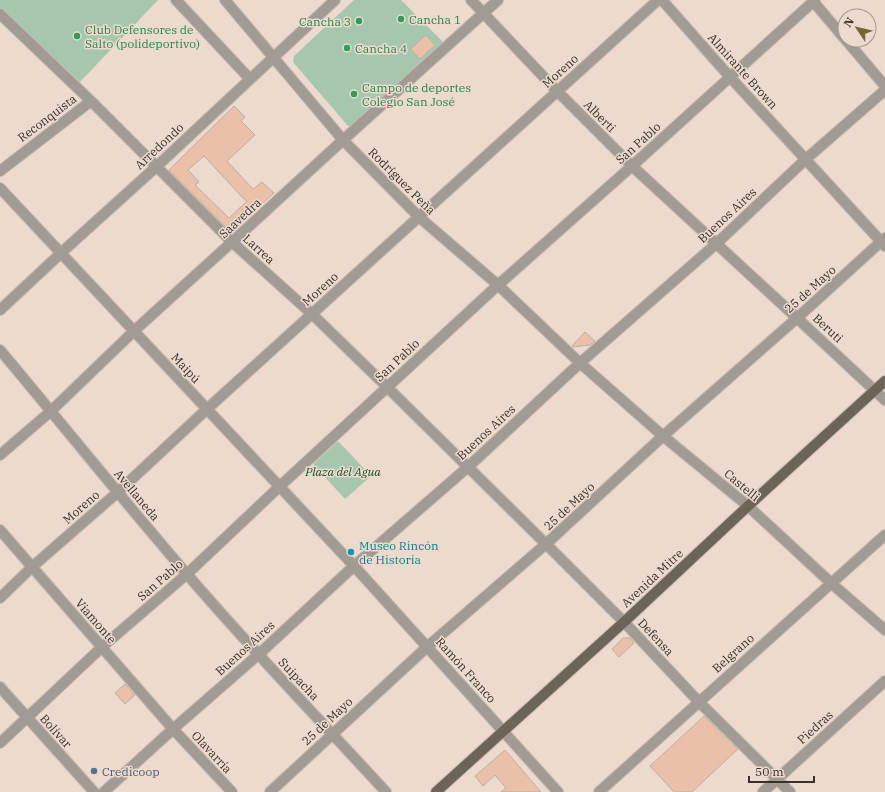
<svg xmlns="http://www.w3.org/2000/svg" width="885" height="792" viewBox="0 0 885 792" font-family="'IBM Plex Serif',serif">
<rect width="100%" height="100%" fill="#ecdace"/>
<path fill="#a6c7ad" d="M0,0H158L78,84L57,62L0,9Z
M354,0H401L443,42L352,126H348L293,62L294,56Z
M338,441L371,476L345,499L313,464Z"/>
<path fill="#ebc0a9" stroke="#c0aea4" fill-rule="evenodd" d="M426,35L435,45L420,59L411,49Z
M234,106L245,117L241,121L255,135L227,161L253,189L262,182L274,193L231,232L169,170ZM204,156L243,198L247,201L229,218L195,185L199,182L188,170Z
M585,332L595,341L590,345L573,347L572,346Z
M623,638H630L634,643L619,657L612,649Z
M125,684L135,695L125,704L115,693Z
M704,716L738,749L692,792H674L650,766L703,717Z
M505,750L541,792H501L506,788L495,775L483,786L475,776Z"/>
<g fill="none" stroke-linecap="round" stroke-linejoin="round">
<g stroke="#c8b8ae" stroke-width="12">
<path id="minor" d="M176,0L250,79
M225,0L343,140L419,217L498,285L580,363L663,436L748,506L831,583L885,630
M471,0L557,91L632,166L797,318L885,400
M662,0L730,77L885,246
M812,0L845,39
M0,14L91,101L232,242L312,314L387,387L546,544L624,622L699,702L790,792
M846,40L885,86
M0,171L91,101
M0,188L354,566L558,792
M0,310L61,253L156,167L335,0
M0,350C62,424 123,500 186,573C250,648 319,719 386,792
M0,455L51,411L134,331L232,242L343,140L498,0
M0,530L173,729L232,792
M0,598L32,567L118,492L207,409L658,0
M0,687L94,792
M0,743L102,647L187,574L279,487L498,285L632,166L815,0
M104,792L173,729L259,654L354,566L468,467L580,363L716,244L806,159L885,90
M270,792L427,647L546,544L663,436L797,318L885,238
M599,792L885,535
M763,792L885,681"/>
</g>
<g stroke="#c8b8ae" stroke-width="12">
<path id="major" d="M436,792L624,622L748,506L885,381"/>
</g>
<use href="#minor" stroke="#a19b94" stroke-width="10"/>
<use href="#major" stroke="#6d6458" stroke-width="10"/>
</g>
<g fill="#2e9e5b" stroke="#ecdace" stroke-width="1.5">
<circle cx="401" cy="19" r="4"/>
<circle cx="359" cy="21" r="4"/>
<circle cx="77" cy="36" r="4"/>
<circle cx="347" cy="48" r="4"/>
<circle cx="354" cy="94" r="4"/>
</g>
<circle fill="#0f9aa8" stroke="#ecdace" stroke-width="1.5" cx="351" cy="552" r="4"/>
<circle fill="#5c6f8a" stroke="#ecdace" stroke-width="1.5" cx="94" cy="771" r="4"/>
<g text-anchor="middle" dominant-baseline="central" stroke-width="3" stroke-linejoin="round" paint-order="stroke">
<g font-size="12" fill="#27864d" stroke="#ecdace" text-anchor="start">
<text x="409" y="19">Cancha 1</text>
<text x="351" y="21" text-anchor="end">Cancha 3</text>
<text x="85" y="29">Club Defensores de<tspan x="85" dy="14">Salto (polideportivo)</tspan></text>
<text x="355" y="48">Cancha 4</text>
<text x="362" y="87">Campo de deportes<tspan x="362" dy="14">Colegio San José</tspan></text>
</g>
<g font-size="12" fill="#37302c" stroke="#ecdace">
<text transform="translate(560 71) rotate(-42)">Moreno</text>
<text transform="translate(743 71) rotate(48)">Almirante Brown</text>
<text transform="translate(600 116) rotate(45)">Alberti</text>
<text transform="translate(47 118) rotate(-37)">Reconquista</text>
<text transform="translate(638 143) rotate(-42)">San Pablo</text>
<text transform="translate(159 146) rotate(-43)">Arredondo</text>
<text transform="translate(402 181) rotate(45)">Rodríguez Peña</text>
<text transform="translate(727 215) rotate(-43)">Buenos Aires</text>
<text transform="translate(240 218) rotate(-43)">Saavedra</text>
<text transform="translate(259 249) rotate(42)">Larrea</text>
<text transform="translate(320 289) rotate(-42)">Moreno</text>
<text transform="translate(810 289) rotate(-42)">25 de Mayo</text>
<text transform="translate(828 328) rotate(43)">Beruti</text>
<text transform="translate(397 360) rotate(-43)">San Pablo</text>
<text transform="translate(186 368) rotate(47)">Maipú</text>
<text transform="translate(486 432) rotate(-43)">Buenos Aires</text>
<text transform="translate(742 485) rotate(40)">Castelli</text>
<text transform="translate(137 495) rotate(50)">Avellaneda</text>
<text transform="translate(569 506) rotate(-43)">25 de Mayo</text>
<text transform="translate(81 507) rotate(-41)">Moreno</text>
<text transform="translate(652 578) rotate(-43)">Avenida Mitre</text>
<text transform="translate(160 580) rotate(-41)">San Pablo</text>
<text transform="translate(96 621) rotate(49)">Viamonte</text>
<text transform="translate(656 637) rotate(47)">Defensa</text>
<text transform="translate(245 648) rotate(-42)">Buenos Aires</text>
<text transform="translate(733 653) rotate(-42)">Belgrano</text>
<text transform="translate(466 670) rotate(48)">Ramón Franco</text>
<text transform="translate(299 679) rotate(47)">Suipacha</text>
<text transform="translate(327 721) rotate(-43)">25 de Mayo</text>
<text transform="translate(815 727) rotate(-42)">Piedras</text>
<text transform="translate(56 731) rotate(48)">Bolívar</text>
<text transform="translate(212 752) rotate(47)">Olavarría</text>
</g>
<g font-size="12" font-style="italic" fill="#18542d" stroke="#ecdace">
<text x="343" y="471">Plaza del Agua</text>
</g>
<g font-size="12" fill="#0d838f" stroke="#ecdace" text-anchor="start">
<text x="359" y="545">Museo Rincón<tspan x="359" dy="14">de Historia</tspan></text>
</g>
<g font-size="12" fill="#4e5e75" stroke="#ecdace" text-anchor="start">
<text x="102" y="771">Credicoop</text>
</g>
</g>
<g transform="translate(857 28) rotate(305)"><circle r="19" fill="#ecdace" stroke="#a4968d"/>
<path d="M0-3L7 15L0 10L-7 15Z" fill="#746532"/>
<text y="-6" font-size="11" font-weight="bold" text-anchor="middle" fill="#37302c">N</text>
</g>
<path d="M749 776v6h65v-6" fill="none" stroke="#37302c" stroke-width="2"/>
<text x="755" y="776" font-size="12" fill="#37302c" stroke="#ecdace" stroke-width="3" paint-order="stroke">50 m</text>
</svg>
